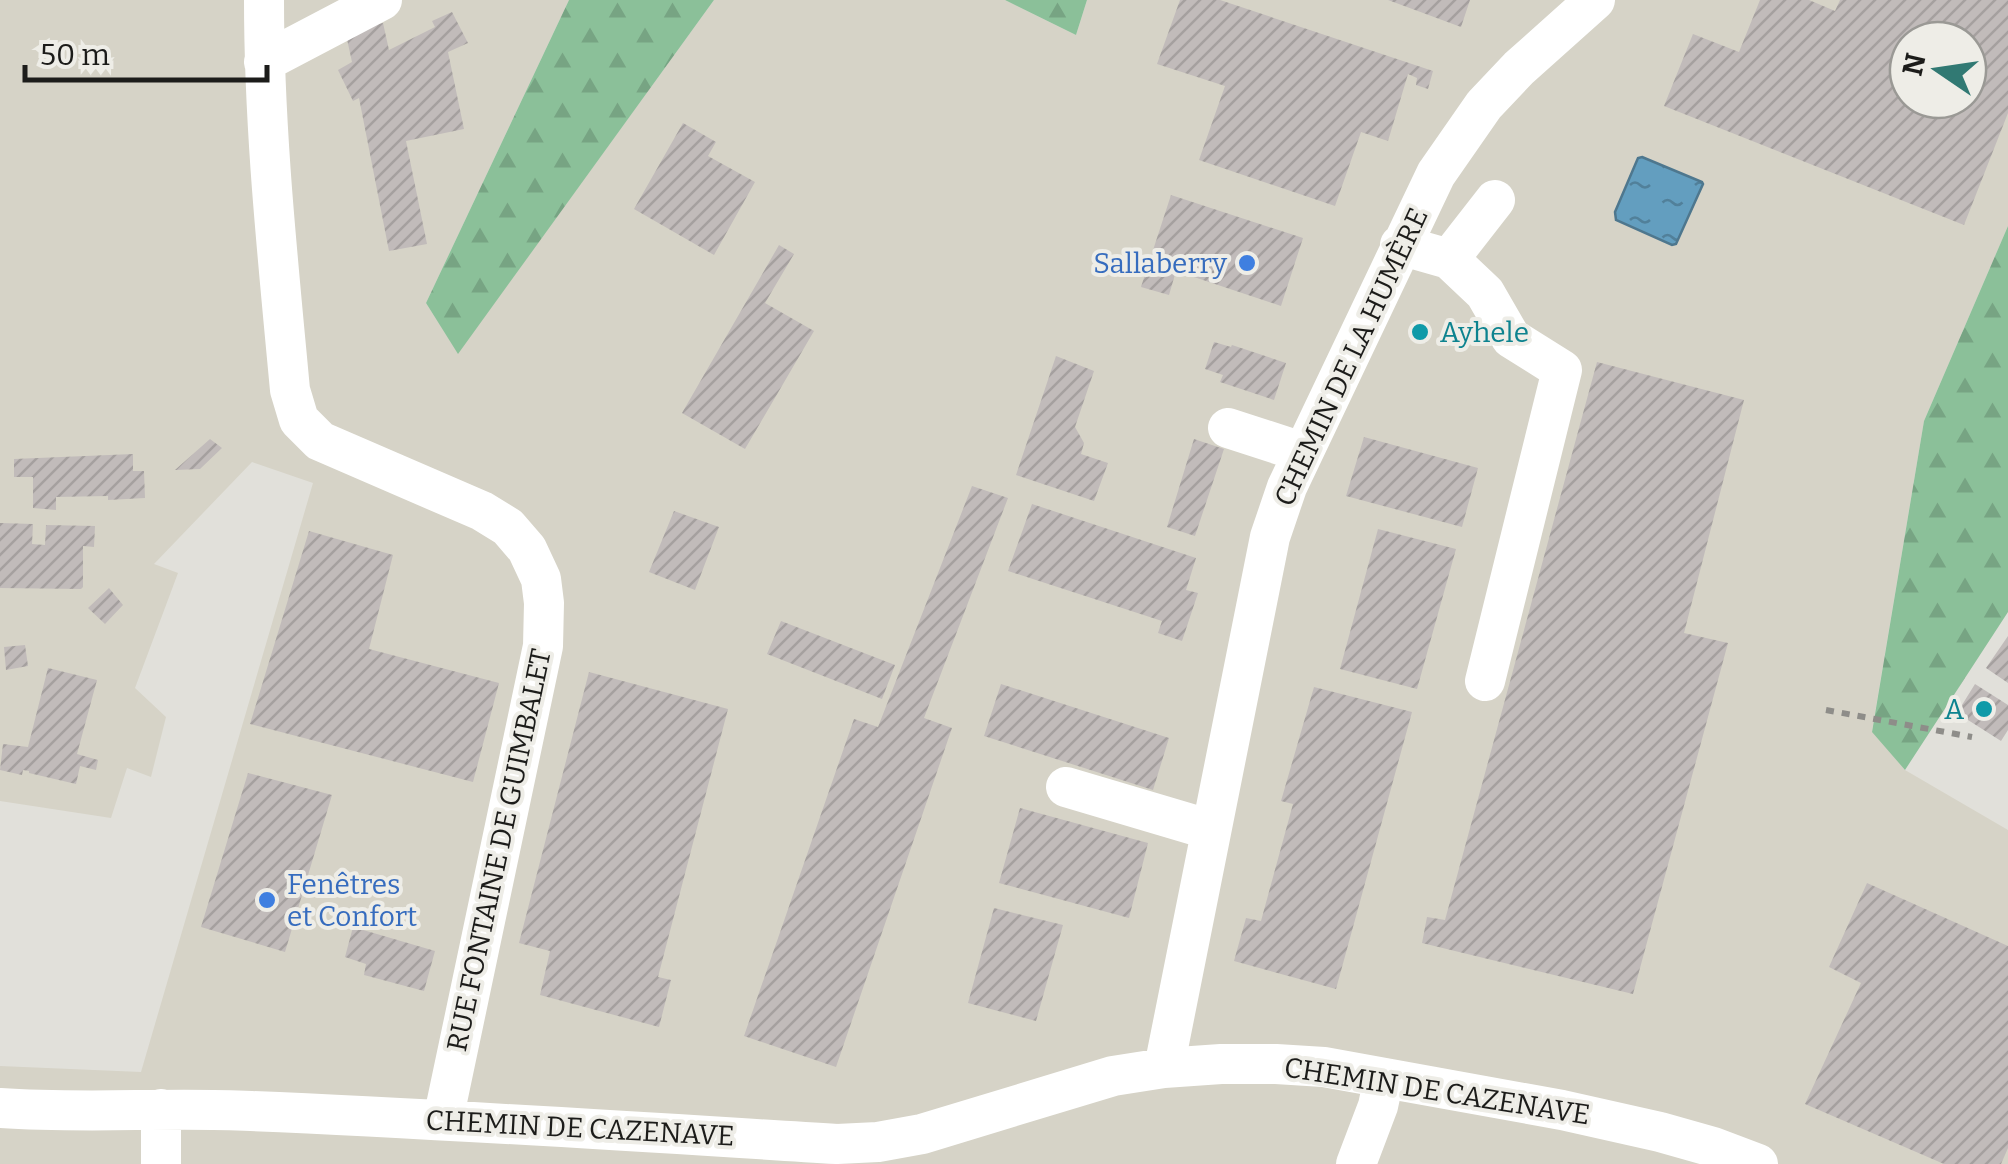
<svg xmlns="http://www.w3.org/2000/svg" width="2008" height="1164" viewBox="0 0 2008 1164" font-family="Bitter,serif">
<defs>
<pattern id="forest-firs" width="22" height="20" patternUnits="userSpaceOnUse" patternTransform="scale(2.5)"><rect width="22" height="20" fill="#8bc099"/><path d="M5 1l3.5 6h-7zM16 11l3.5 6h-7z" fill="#77a483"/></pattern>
<pattern id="water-ripples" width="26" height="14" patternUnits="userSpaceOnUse" patternTransform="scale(2.5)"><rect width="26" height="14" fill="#639ebf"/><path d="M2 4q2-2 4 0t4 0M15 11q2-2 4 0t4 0" fill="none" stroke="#51809a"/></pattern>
<pattern id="building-hatch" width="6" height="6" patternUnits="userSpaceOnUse" patternTransform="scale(2.5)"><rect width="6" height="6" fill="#c1bbba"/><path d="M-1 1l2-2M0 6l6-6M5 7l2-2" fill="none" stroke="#a5a09f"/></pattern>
</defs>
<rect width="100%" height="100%" fill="#e1e0da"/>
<path fill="#d6d3c7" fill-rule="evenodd" d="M0,0H569L426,303L458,353L714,0H1005L1076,35L1087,0H2008V226L1924,421L1872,731L1905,770L2008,830V1164H0V1066L141,1072L313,483L252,462L154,564L178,573L135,688L166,717L151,777L127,768L111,818L0,801ZM1908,40H1968V100H1908Z"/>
<path fill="url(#forest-firs)" d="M569,0H714L458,354L426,303Z
M1005,0H1087L1076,35Z
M2008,226V612L1905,770L1872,732L1924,421Z"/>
<path fill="url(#water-ripples)" stroke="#4e778e" stroke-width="2.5" d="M1642,157L1702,182L1703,184L1676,244L1672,245L1616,220L1615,212L1638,158Z"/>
<path fill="url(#building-hatch)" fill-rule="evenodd" d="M1180,0H1220L1433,71L1428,89L1416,85L1417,78L1408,74L1388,141L1361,132L1335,206L1199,160L1225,86L1157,64Z
M1388,0H1470L1461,27Z
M1760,0H1809L1835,11L1840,0H2008V113L1964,225L1664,106L1693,34L1739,52ZM1908,40H1968V100H1908Z
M452,12L468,43L448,52L464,129L406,141L427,244L389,251L359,98L353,101L338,70L352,62L345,30L383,23L389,50L435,27L432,21Z
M683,123L716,142L708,156L755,182L714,255L634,209Z
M1171,195L1303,238L1281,306L1176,271L1169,295L1141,287Z
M779,245L794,254L765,303L814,331L745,449L682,413Z
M1414,322L1430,326L1426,343L1409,338Z
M1214,342L1231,347L1232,345L1286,363L1274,400L1220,382L1223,375L1205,369Z
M1056,356L1094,371L1075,427L1084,443L1081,454L1108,463L1094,501L1016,475Z
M1597,362L1744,400L1684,633L1728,643L1633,994L1422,943L1427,917L1445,920Z
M1364,437L1478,468L1462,527L1346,496Z
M210,439L222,448L200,469L175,470Z
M1194,439L1224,449L1195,536L1167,527Z
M133,454V471H144L145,498L108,500V496L56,497V510L33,508V477H14V459Z
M972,486L1008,498L924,718L952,728L836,1067L744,1036L854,719L878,727Z
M1032,504L1196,558L1186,590L1198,593L1182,641L1158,633L1162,621L1008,571Z
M674,511L719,527L695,590L649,572Z
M0,523L33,524L32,544L45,545L46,525L95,526L94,547L83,546V587L81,589L0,588Z
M1378,529L1456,549L1417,689L1340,669Z
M309,531L393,555L369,649L499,683L473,782L250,724Z
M109,588L123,605L105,624L88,608Z
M781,621L895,665L882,699L767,654Z
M2008,636V683L1986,668Z
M25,645L28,666L6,670L4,647Z
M48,668L97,680L77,754L98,760L96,770L80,766L76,784L29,773V771L23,770L22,775L0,770L3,744L28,747Z
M589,672L728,709L658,977L671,980L659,1027L540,995L550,951L519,943Z
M1001,684L1169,738L1153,790L984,736Z
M1975,684L2008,705V730L2001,741L1957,713Z
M1314,687L1412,712L1336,989L1234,961L1246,918L1261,921L1293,804L1281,801Z
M248,773L332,795L285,952L201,927Z
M1020,808L1148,843L1129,918L999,883Z
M1867,883L2008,946V1148L2001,1164H1944L1805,1104L1861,983L1829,967Z
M994,908L1063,925L1036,1021L968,1003Z
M353,927L435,951L424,991L364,975L366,964L345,957Z"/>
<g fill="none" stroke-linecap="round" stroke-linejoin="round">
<path stroke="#8e8d89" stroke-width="6" stroke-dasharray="8 8" stroke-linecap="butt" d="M1826,710L1972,737"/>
<path stroke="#fff" stroke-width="40" d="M264,0C264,131 278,260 290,390L299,420L320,441L482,511L508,527L527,549L541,579L544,603L543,646L443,1120
M264,62L382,0
M1400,245L1449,259L1485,293L1511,338L1562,370L1485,681
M1449,259L1495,200
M1228,428L1302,452
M1066,787L1211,830
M1164,1068L1270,537L1287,487L1436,174L1484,105L1519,68L1595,0
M0,1108C83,1114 168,1107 251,1111C447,1119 642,1132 837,1144L878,1142L922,1134L1113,1076L1164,1068L1221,1064H1276L1324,1067L1562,1110L1660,1132L1713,1147L1758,1164
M161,1164V1109
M1356,1164L1378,1106L1384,1078"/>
</g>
<g fill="#3f7fe0" stroke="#eeede7" stroke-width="4">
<circle cx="1247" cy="263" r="10"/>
<circle cx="267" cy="900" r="10"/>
</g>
<g fill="#0f9aa8" stroke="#eeede7" stroke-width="4">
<circle cx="1420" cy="332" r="10"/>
<circle cx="1984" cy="709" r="10"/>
</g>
<g text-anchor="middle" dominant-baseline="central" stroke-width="8" stroke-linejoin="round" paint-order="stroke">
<g font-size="28" fill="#366cbe" stroke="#eeede7" text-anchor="end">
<text x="1227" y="263">Sallaberry</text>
<text x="287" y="884" text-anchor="start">Fenêtres<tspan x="287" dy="32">et Confort</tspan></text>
</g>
<g font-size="28" fill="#0d838f" stroke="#eeede7" text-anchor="start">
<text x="1440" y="332">Ayhele</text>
<text x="1964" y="709" text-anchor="end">A</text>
</g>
<g font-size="28" fill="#1c1c1a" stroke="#eeede7">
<text transform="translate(1351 357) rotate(-65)">CHEMIN DE LA HUMÈRE</text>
<text transform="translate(499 850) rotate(-78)">RUE FONTAINE DE GUIMBALET</text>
<text transform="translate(1437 1091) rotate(9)">CHEMIN DE CAZENAVE</text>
<text transform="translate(580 1128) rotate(3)">CHEMIN DE CAZENAVE</text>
</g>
</g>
<g transform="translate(1938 70) rotate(283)"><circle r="48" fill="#eeede7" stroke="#9a9995" stroke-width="2.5"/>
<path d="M0-8L18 38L0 25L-18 38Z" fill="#317973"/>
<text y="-15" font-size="28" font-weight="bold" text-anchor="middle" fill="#1c1c1a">N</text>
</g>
<path d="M25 65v15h242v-15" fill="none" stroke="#1c1c1a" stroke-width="5"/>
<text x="40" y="65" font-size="30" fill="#1c1c1a" stroke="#eeede7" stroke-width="8" paint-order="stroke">50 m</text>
</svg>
